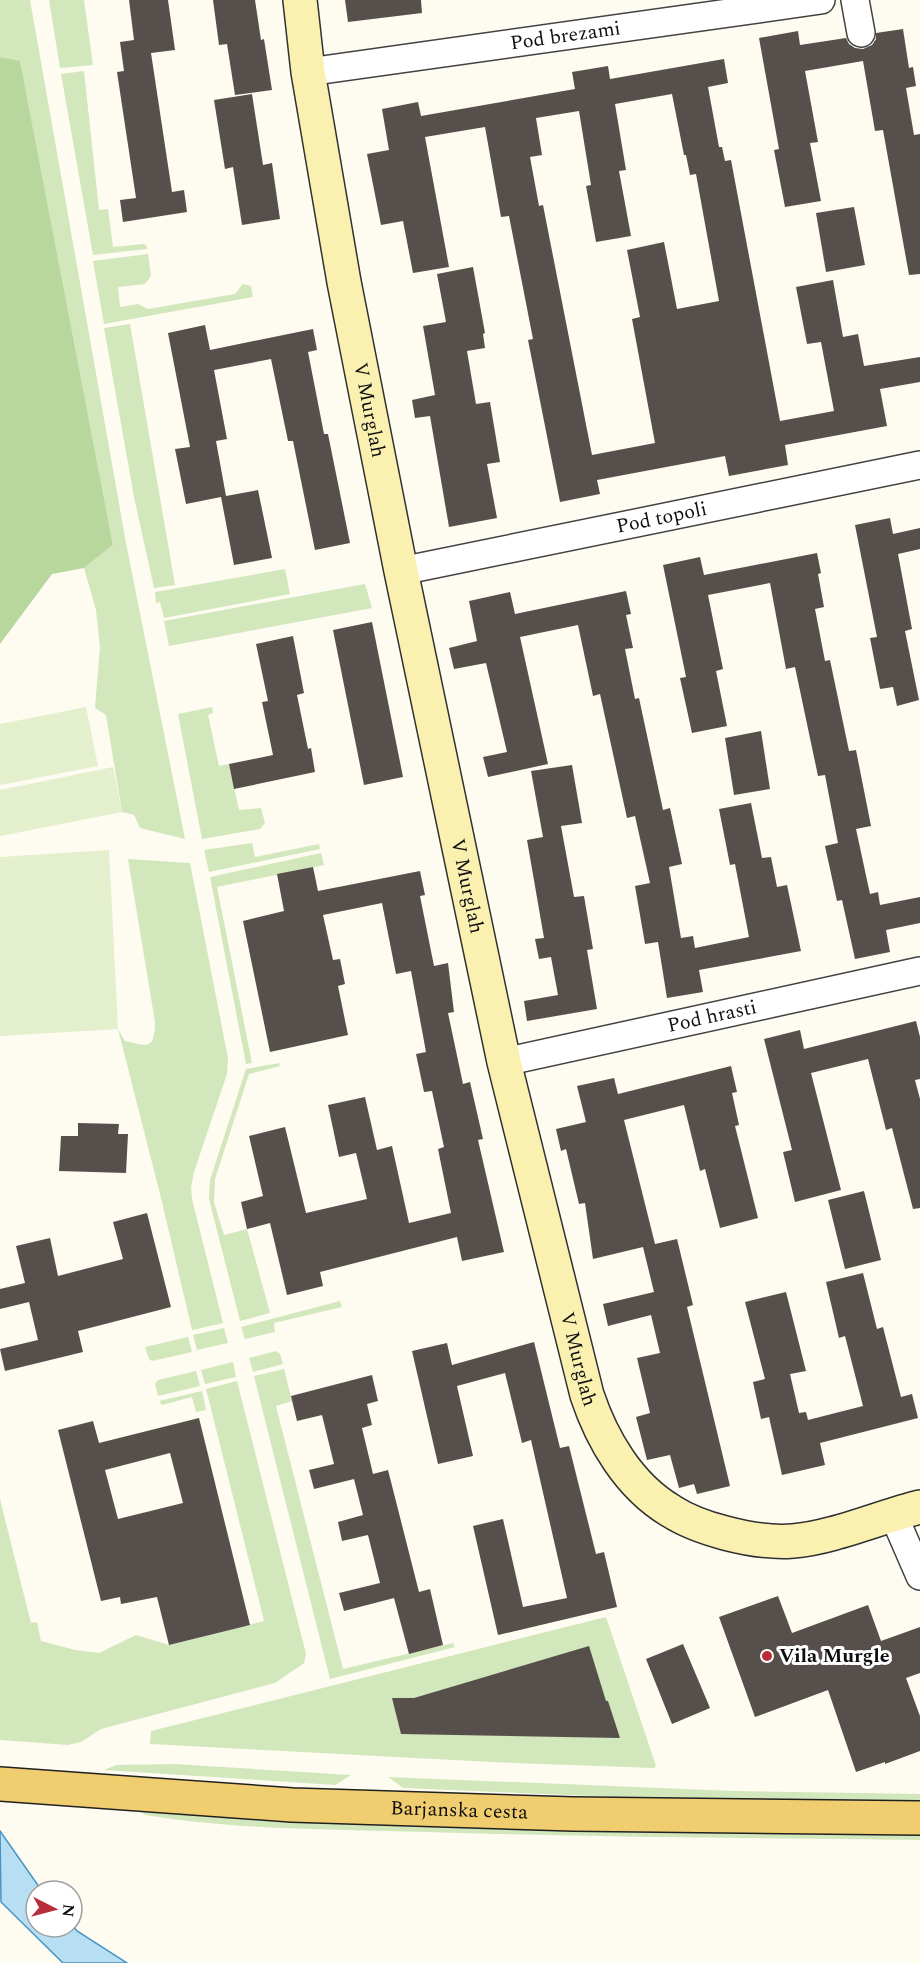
<svg xmlns="http://www.w3.org/2000/svg" width="920" height="1963" viewBox="0 0 920 1963" font-family="Spectral,serif">
<rect width="100%" height="100%" fill="#fefbf1"/>
<path fill="#d3e7bc" d="M0,0H30L126,543L185,839L140,828L134,815L122,812L106,715L95,708L100,647L96,610L84,568L113,545L20,62L0,57Z
M49,0H84L93,65L60,68Z
M84,71L99,210L108,209L113,247L144,244L147,246V249L93,255L61,74Z
M148,254L151,276L145,284L118,287L120,307L138,304L148,309L235,294L243,284L251,286L253,297L104,324L93,261Z
M130,324L175,585L154,588L134,497L104,328Z
M285,569L290,594L164,618L160,602L156,603L155,592Z
M365,584L372,608L169,646L164,621Z
M212,707L213,713L208,715L219,766L229,764L239,810L261,808L265,823L260,829L202,839L178,714Z
M252,843L255,857L319,844L320,849L209,872L204,850Z
M321,853L324,865L217,887L252,1063L246,1064L210,877Z
M128,859L190,863L228,1058L227,1074L194,1172L191,1188L192,1199L223,1323L192,1330L162,1202L118,1029L125,1041C150,1047 154,1049 155,1022Z
M279,1063L280,1066L249,1074L215,1179L214,1202L224,1235L247,1229L270,1313L240,1321L209,1199L210,1180L246,1069Z
M340,1301L342,1307L274,1323L275,1332L245,1339L241,1327Z
M224,1328L228,1343L197,1350L193,1335Z
M188,1337L192,1352L152,1361L149,1359L145,1347Z
M276,1351L280,1354L283,1364L253,1372L249,1358Z
M233,1362L236,1377L205,1384L201,1370Z
M284,1369L292,1401L276,1406L343,1669L453,1643L455,1647L330,1679L254,1376Z
M196,1371L200,1386L158,1396L155,1384L158,1380Z
M237,1381L306,1654L304,1663L275,1683L101,1729L81,1742L68,1745L0,1740V1499L31,1623L37,1622L41,1641L75,1650L99,1653L136,1635L169,1645L264,1621L206,1389Z
M202,1391L206,1410L196,1412L192,1397L162,1405L159,1401Z
M606,1617L656,1766L654,1768L491,1762L150,1744L151,1731Z
M174,1764L351,1775L335,1785L104,1770L116,1765Z
M388,1777L735,1791L920,1794V1805L735,1802L403,1788Z
M142,1812L283,1819L920,1833V1840C755,1838 590,1837 426,1832C334,1829 236,1830 145,1815Z"/>
<path fill="#b8d79c" d="M0,57L20,61L113,545L84,568L52,574L0,644Z"/>
<path fill="#e4efcd" d="M86,707L98,766L0,785V724Z
M113,767L122,812L0,836V790Z
M109,850L118,1029L0,1036V857Z"/>
<path fill="#b8def3" stroke="#4495c5" stroke-width="1.5" d="M0,1831L42,1891H36V1927H72V1925L77,1931L127,1963H63L1,1902Z"/>
<path fill="#574f4b" fill-rule="evenodd" d="M129,0H168L175,50L151,53L172,192L184,190L187,212L123,222L120,200L136,198L117,72L124,71L120,42L134,40Z
M213,0H255L261,40L264,39L272,90L235,95L227,44L219,45Z
M345,0H421L422,13L348,22Z
M903,29L909,68L913,67L916,86L906,88L914,135L920,134V274L909,275L883,130L875,131L863,61L805,71L818,142L810,143L821,201L785,207L774,150L779,149L759,38L798,31L800,45L846,38L849,44L855,48L863,49L872,45L876,39V33Z
M724,59L728,83L708,87L719,147H722L725,161L731,160L780,421L834,411L821,342L807,344L796,287L833,280L843,337L858,334L864,366L920,357V382L880,389L887,426L785,445L788,465L729,476L725,456L597,480L600,494L560,502L528,340L533,339L509,216L501,217L485,127L425,137L449,267L413,273L403,221L381,225L367,154L389,150L382,109L418,102L421,116L575,89L572,72L608,66L610,79ZM672,94L684,155H686L690,175L696,174L719,301L677,309L664,242L627,250L640,317L632,319L655,443L592,455L543,205L539,206L530,157L542,155L536,118L579,111L591,185L586,186L596,242L631,236L619,171L626,170L615,104Z
M252,94L263,165L272,163L280,219L242,225L233,167L225,169L214,100Z
M854,207L865,265L826,272L816,213Z
M473,267L485,333L483,334L485,348L467,351L476,404L490,402L500,462L487,464L497,518L449,527L430,416L415,418L412,400L435,395L423,326L446,322L437,274Z
M205,325L210,350L313,329L317,350L308,352L324,434H328L350,543L315,550L293,441H288L271,359L214,370L227,439L216,441L226,496L258,490L272,558L234,565L221,497L186,504L175,449L190,447L168,333Z
M890,518L893,534L920,528V549L898,554L912,629L905,631L919,700L897,706L893,687L880,689L870,638L877,637L855,525Z
M817,553L821,573L818,574L824,607L815,609L825,661L830,660L849,751L856,750L871,826L856,829L870,894L878,892L880,905L920,897V923L886,930L890,952L855,959L842,900L837,901L825,846L838,843L825,775L818,776L795,667L786,669L770,583L708,595L723,669L716,671L727,726L692,733L680,678L686,677L663,565L700,557L704,575Z
M626,591L631,614L626,615L633,648L625,649L635,699L639,698L663,810L670,808L682,864L669,867L681,938L693,936L695,948L749,937L735,864L730,865L719,809L751,803L762,858L771,857L777,887L787,885L801,951L699,970L703,992L667,998L658,942L645,944L635,886L650,883L635,816L627,818L600,694L593,696L578,625L520,637L548,764L488,777L483,757L507,752L486,663L454,669L449,648L477,641L469,601L510,592L515,614Z
M372,622L403,777L364,785L333,630Z
M293,636L304,693L297,695L308,749L311,748L315,772L234,789L229,764L273,755L262,702L268,701L256,644Z
M761,731L770,789L734,795L725,738Z
M572,765L582,823L561,826L574,897L584,896L593,949L587,950L597,1009L527,1021L524,1001L558,995L551,957L539,959L535,939L544,938L527,840L543,837L531,771Z
M313,867L318,891L420,871L425,895L420,896L434,966L448,963L454,1012L448,1013L463,1084L470,1082L483,1139L478,1140L504,1252L462,1261L457,1237L320,1272L323,1286L287,1295L270,1223L247,1229L241,1202L263,1196L249,1136L285,1127L306,1213L367,1199L356,1153L339,1157L328,1105L365,1097L377,1150L392,1146L409,1223L451,1213L438,1149L444,1147L432,1091L424,1092L416,1054L426,1052L411,971L396,974L382,903L323,915L333,960L340,959L345,984L338,986L348,1035L270,1052L243,921L284,911L277,874Z
M916,1021L920,1037V1079L915,1080L920,1099V1208L913,1209L892,1128L886,1130L868,1059L811,1073L841,1190L795,1202L783,1152L792,1150L764,1039L800,1030L804,1049Z
M731,1066L737,1092L732,1093L739,1125L735,1126L758,1218L720,1228L705,1169L700,1171L684,1105L624,1120L655,1244L677,1239L693,1305L687,1307L730,1486L697,1494L694,1484L679,1488L670,1455L647,1460L636,1417L650,1413L637,1358L660,1353L651,1315L608,1326L603,1304L654,1292L643,1247L593,1259L585,1203L579,1204L566,1149L561,1151L556,1129L586,1122L577,1086L614,1078L618,1094Z
M78,1123L119,1124L118,1134H128L126,1173L59,1171L61,1136H78Z
M864,1191L881,1260L845,1269L828,1200Z
M147,1213L171,1307L78,1331L83,1352L5,1371L0,1349L38,1340L29,1302L0,1309V1289L25,1283L16,1246L50,1238L58,1276L123,1259L113,1222Z
M863,1273L877,1329L883,1327L901,1397L912,1394L918,1418L820,1443L825,1465L782,1475L769,1417L761,1419L753,1382L765,1379L745,1302L786,1292L806,1371L790,1374L799,1413L806,1412L808,1420L863,1406L845,1336L839,1338L826,1282Z
M534,1342L560,1448L569,1446L596,1554L604,1552L617,1607L498,1635L473,1526L503,1519L523,1607L567,1598L531,1440L522,1443L505,1373L457,1386L473,1456L438,1464L412,1351L447,1343L452,1365Z
M372,1375L378,1401L367,1404L372,1425L362,1428L373,1474L388,1470L419,1592L430,1589L443,1645L409,1654L394,1598L344,1611L339,1593L380,1583L368,1535L342,1541L338,1522L363,1515L354,1479L314,1489L309,1470L334,1464L322,1415L297,1421L291,1396Z
M199,1418L250,1625L169,1645L157,1597L121,1604L120,1597L101,1601L58,1430L93,1421L99,1443ZM170,1453L183,1503L118,1519L105,1470Z
M778,1596L792,1633L868,1605L881,1641L920,1627V1673L906,1678L920,1716V1751L885,1764V1762L856,1772L828,1690L755,1717L719,1617Z
M683,1644L710,1708L672,1724L646,1659Z
M589,1646L606,1701H608L620,1738L401,1734L392,1698H414Z"/>
<g fill="none" stroke-linecap="round" stroke-linejoin="round">
<g stroke="#424242" stroke-width="30">
<g id="street">
<path d="M855,0L861,33"/>
<path id="s1" d="M308,72L821,0"/>
<path id="s2" d="M401,571L920,465"/>
<path id="s3" d="M504,1062L920,971"/>
<path d="M893,1514L920,1576"/>
</g>
</g>
<g stroke="#313131" stroke-width="36">
<g id="secondary">
<path id="s4" d="M300,0L308,72L344,282L401,571L504,1062L587,1395C602,1440 629,1486 671,1511C688,1522 706,1528 725,1533C748,1539 770,1543 793,1541C832,1538 880,1517 920,1507"/>
</g>
</g>
<g stroke="#202020" stroke-width="36">
<g id="primary">
<path id="s5" d="M0,1784L292,1805L573,1814L920,1818"/>
</g>
</g>
<use href="#street" stroke="#fff" stroke-width="27"/>
<use href="#secondary" stroke="#faf0b0" stroke-width="33"/>
<use href="#primary" stroke="#f0cd6f" stroke-width="33"/>
</g>
<circle fill="#b72e39" stroke="#fff" stroke-width="2" cx="767" cy="1656" r="6"/>
<g text-anchor="middle" dominant-baseline="central" stroke-width="6" stroke-linejoin="round" paint-order="stroke">
<g font-size="20" fill="#0f0f0f" stroke="#fff">
<text stroke="none"><textPath href="#s1" startOffset="260">Pod brezami</textPath></text>
<text stroke="none"><textPath href="#s4" startOffset="416">V Murglah</textPath></text>
<text stroke="none"><textPath href="#s2" startOffset="266">Pod topoli</textPath></text>
<text stroke="none"><textPath href="#s4" startOffset="902">V Murglah</textPath></text>
<text stroke="none"><textPath href="#s3" startOffset="213">Pod hrasti</textPath></text>
<text stroke="none"><textPath href="#s4" startOffset="1388">V Murglah</textPath></text>
<text stroke="none"><textPath href="#s5" startOffset="460">Barjanska cesta</textPath></text>
</g>
<g font-size="20" font-weight="bold" fill="#0f0f0f" stroke="#fff" text-anchor="start">
<text x="779" y="1656">Vila Murgle</text>
</g>
</g>
<g transform="translate(54 1909) rotate(96)"><circle r="28" fill="#ffffff" stroke="#9f9f9f" stroke-width="1.5"/>
<path d="M0-4.5L10 22L0 15L-10 22Z" fill="#b72e39"/>
<text y="-9" font-size="16" font-weight="bold" text-anchor="middle" fill="#0f0f0f">N</text>
</g>
</svg>
